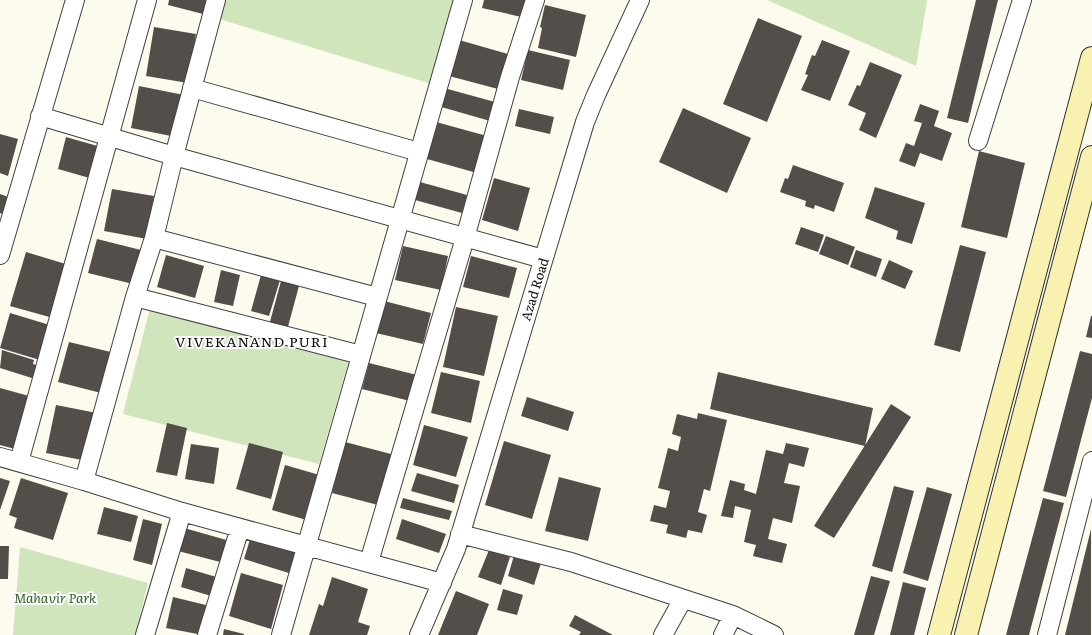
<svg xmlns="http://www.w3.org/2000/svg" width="1092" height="635" viewBox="0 0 1092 635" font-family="Literata,serif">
<rect width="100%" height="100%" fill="#fdfbee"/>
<path fill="#d0e5bb" d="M220,0H458L435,85L216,18Z
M767,0H927L916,66Z
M151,304L351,353L319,464L123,414Z
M20,547L148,583L135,635H13Z"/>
<path fill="#544e4a" d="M169,0H205L211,2L207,15L168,5Z
M484,0H530L526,18L482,8Z
M976,0H998L968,123L947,118Z
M545,5L586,15L576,57L538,48L542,28L540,27Z
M758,18L802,36L767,122L723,104Z
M154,27L196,34L188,83L146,76Z
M459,40L508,54L498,89L449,76Z
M822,40L850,51L830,101L801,90L808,75L805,74L812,55L815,56Z
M528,50L570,60L563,90L521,80Z
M870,62L902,75L876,138L859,130L866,113L848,105L857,85L860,86Z
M139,86L184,95L176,137L131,128Z
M444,88L495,102L490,121L438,106Z
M920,104L939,111L934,126L952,133L942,161L920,153L915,167L899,161L906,143L914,146L922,123L914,121Z
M683,108L751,138L727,193L659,162Z
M519,109L554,117L550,134L515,126Z
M436,122L487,136L477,173L427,159Z
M0,134L18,139L8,176L0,173Z
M66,137L101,147L93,179L58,169Z
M979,151L1025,163L1007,238L961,227Z
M793,165L844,183L834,212L815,205L814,209L805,206L806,201L780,192L785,178L788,179Z
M494,178L530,188L518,231L482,220Z
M420,182L467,195L462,213L415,200Z
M875,187L925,203L912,244L896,239L898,231L865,218Z
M112,189L154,196L147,239L104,231Z
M0,194L14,199L8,216L0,213Z
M801,227L824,235L818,252L795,244Z
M826,236L855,247L848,265L819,254Z
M97,239L141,250L133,284L88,273Z
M960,245L986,252L960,352L934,345Z
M403,246L448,256L441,290L395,280Z
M856,250L882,259L876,277L850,267Z
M26,252L69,265L53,318L10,306Z
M166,255L204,266L195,298L157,287Z
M471,256L517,268L509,298L463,287Z
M889,260L913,271L905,289L881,279Z
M221,270L240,275L233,306L214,302Z
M261,275L280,280L269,316L251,311Z
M281,281L299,286L286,334L268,329Z
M384,301L431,313L423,344L376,333Z
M456,307L498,316L484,376L443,367Z
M10,313L53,326L43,361L0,348Z
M1091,316H1092V338L1086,337Z
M69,342L115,353L105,394L58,382Z
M2,350L34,360L33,364L39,366L35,379L0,368Z
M1080,351L1092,354V398L1066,497L1043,491Z
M369,363L417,375L410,401L362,389Z
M441,372L480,381L471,423L431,413Z
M718,372L873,408L865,446L710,409Z
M0,388L29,396L15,449L0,445Z
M527,397L574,412L568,431L521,416Z
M891,404L911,417L834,538L814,526Z
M56,405L97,413L87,461L46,453Z
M698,413L727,420L710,491L704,489L698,512L707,515L702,533L688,530L686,538L666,533L668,525L650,521L654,505L666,508L670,491L658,488L668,448L678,451L681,437L672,434L677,414L697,419Z
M167,423L187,428L177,476L156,472Z
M424,425L468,437L456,477L413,465Z
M504,441L551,455L532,519L485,505Z
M345,442L391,454L378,505L332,493Z
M249,443L283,452L271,499L236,489Z
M786,443L809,448L804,467L789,463L784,483L800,486L792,523L773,518L768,539L787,544L782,563L753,556L756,545L744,542L751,510L735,506L733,518L721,516L730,480L745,484L744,490L756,494L766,450L783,454Z
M191,444L219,448L214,484L185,479Z
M285,465L323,476L310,521L272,510Z
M417,473L459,485L454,503L411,491Z
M559,477L601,488L588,541L545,531Z
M0,478L10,481L0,510Z
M21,478L68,493L53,540L14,528L17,518L9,515Z
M894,486L914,491L892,572L872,566Z
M927,487L952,494L928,581L903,573Z
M403,498L452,511L449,520L400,508Z
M1043,498L1064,503L1029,635H1006Z
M104,507L138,516L131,542L97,534Z
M143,519L162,524L152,565L133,560Z
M402,519L446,534L439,553L396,539Z
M184,528L230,541L224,563L178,551Z
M1091,529V635H1065Z
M251,536L299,551L292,574L244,559Z
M0,546H9L8,579H0Z
M489,550L510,557L501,585L478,577Z
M515,552L542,560L534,585L508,576Z
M186,568L223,579L218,598L181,587Z
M241,573L283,585L271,629L229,616Z
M871,576L890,581L874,635H854Z
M332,577L368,589L358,622L370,626L367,635H309L319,604L323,606Z
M903,582L926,588L914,635H890Z
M503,589L523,595L517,615L497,610Z
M456,591L489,604L477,635H438Z
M173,597L210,606L203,635L166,628Z
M575,615L613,635H579L581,632L569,626Z
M224,629L244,634V635H223Z"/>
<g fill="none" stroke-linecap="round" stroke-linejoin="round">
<g stroke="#404040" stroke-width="20">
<path id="street" d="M192,88L419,152
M40,116L174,156L543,259
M978,141L1022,0
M154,238L377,297
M0,255L75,0
M135,297L361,355
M0,457L84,481L182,512L442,583
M19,462L147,0
M84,481L135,297L154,238L174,156L216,0
M460,534L571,562L733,615L774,635
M369,562L465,238L510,77L535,0
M145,635L182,512
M207,635L240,528
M281,635L463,0
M419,635L456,549L585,122L596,95L640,0
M663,635L683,599
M723,635L733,615
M1047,635L1092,461"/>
</g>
<g stroke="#2f2f2f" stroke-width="24">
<path id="secondary" d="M939,635L1092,58
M966,635L1092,157"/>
</g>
<use href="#street" stroke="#fff" stroke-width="18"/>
<use href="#secondary" stroke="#f8f1af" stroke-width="22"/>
</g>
<g text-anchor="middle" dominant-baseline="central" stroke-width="4" stroke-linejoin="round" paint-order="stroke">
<g font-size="13" fill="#0d0d0d" stroke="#fff">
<text transform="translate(534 289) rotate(-73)">Azad Road</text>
</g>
<g font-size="13" font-style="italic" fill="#2e5e23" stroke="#fff">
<text x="55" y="597">Mahavir Park</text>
</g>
<g font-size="14" letter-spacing="1" fill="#0d0d0d" stroke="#fff">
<text x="252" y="341">VIVEKANAND PURI</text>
</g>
</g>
</svg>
